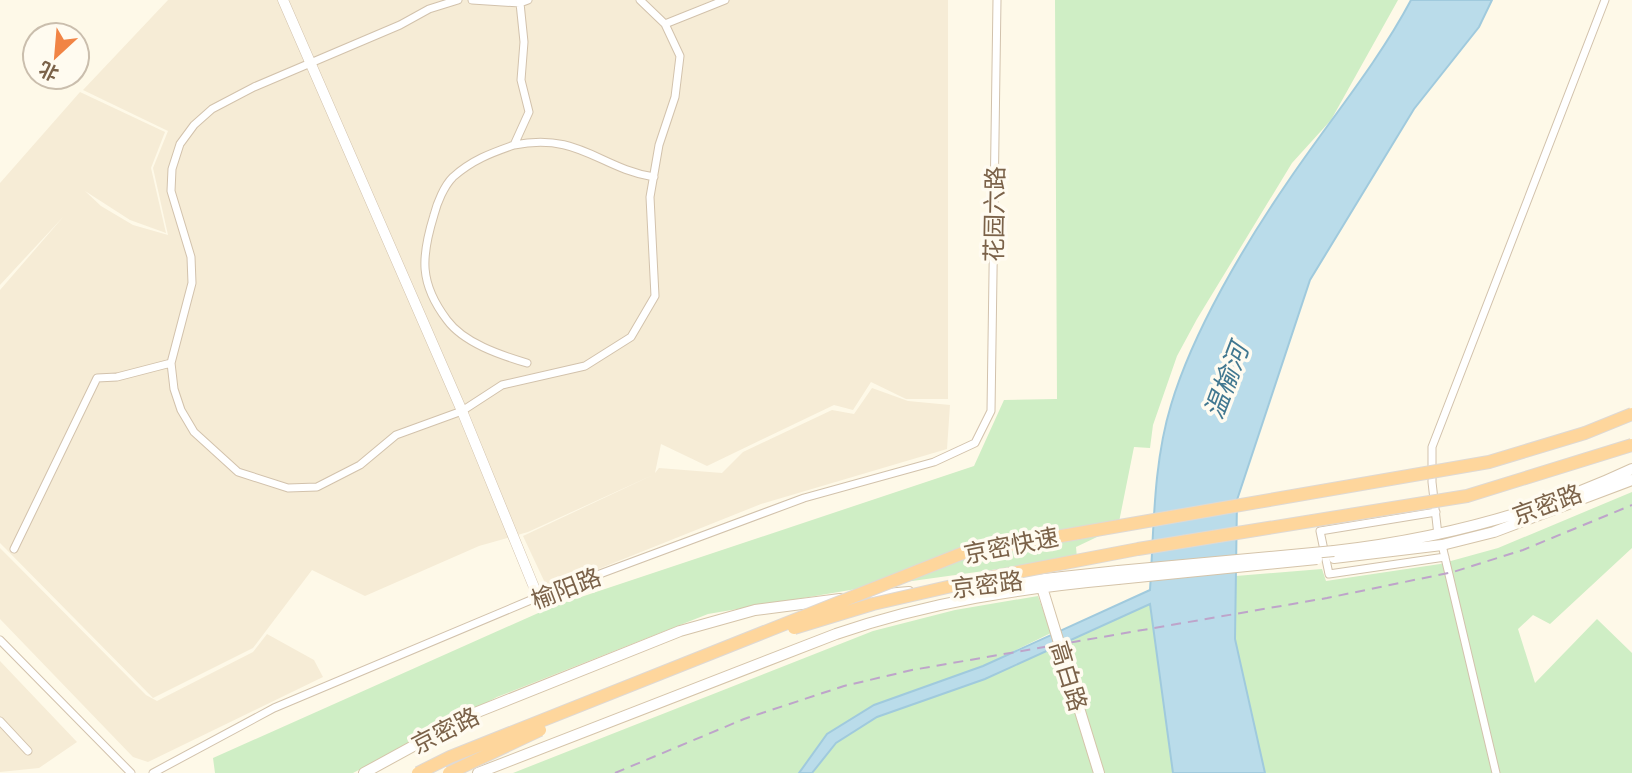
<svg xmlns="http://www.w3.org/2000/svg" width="1632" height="773" viewBox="0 0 1632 773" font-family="'Archivo Narrow','Noto Sans SC',sans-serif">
<rect width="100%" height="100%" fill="#fef9e8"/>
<path fill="#f6ecd6" d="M168,0H948V399H906L871,382L853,410L834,405L707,466L661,444L655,473L659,468L722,473L743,452L832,410L854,414L872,388L908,401L950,405L947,449L761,504L551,588L546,585L523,536L655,474L528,532L479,546L365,596L312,570L253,648L153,698L0,543V290L64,216L0,285V183L80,92L165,132L151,168L166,233L130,220L85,191L101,206L133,225L168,235L153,168L168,131L83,90Z
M0,548L146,695L157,701L253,652L267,634L314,660L323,677L148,762L133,757L0,619Z
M0,661L77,742L39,768L0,772Z"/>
<path fill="#cfeec5" d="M1055,0H1398L1331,120L1292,163L1197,319L1177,356L1153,425L1150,448L1134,447L1118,527L1076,547L1077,558L862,588L708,614L497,697L353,773H215L213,758L554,606L974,466L1004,400L1057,399Z
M1632,492V548L1550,624L1533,615L1518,629L1535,683L1597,619L1632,653V773H1265L1235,639L1236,576L1322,569L1326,581L1440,564L1498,548Z
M1038,596L1051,633L983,666L874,705L799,773H513L873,631L955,610Z
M1150,604L1173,773H812L836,743L877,717L985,679Z"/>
<path fill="#badcea" stroke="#a0cadd" stroke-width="2" d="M1411,0H1492L1479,27L1414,109L1310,280L1237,500L1235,639L1265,773H1173L1150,604L985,679L877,717L836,743L812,773H799L827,734L874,705L983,666L1150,590C1154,529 1153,464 1171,405C1193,331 1245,244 1289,180C1329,121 1377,64 1411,0Z"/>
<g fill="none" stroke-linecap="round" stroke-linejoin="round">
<g stroke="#d2c2ac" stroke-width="9">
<path id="minor" d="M458,0L429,9L400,25L254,87L212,109L194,125L180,144L172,169L171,191L191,257L192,283L171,363L174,389L181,410L194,432L238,472L288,488L317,487L360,465L396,435L462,411L502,385L585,366L631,337L655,296L650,197L659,145L675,97L680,56L665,24L640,0
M472,0L520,3L528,0
M520,3L524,42L521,80L529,112L514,145C491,153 472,160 453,177C444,186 437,203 434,215C421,257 419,283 447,320C464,343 500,355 527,363
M665,24L725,0
M514,145C579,132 599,168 654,177
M1436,512L1320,531L1329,574L1445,557
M1438,535L1432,482V447L1605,0
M1442,545L1496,773
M14,549L97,378L117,377L171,363
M0,640L131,773
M0,721L28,751
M153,773L274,708L538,597L804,498L934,462L975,443L991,411L997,0"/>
</g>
<g stroke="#d2c2ac" stroke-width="11">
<path id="tertiary" d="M283,0L462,411L538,597"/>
</g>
<g stroke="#d5c4aa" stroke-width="12">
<path id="secondary" d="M1334,551C1439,539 1536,514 1632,469
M1334,558L1442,545L1494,532L1632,480
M1040,581L1099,773
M971,587L1118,571
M863,596L909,592
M364,773L470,715L680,631L755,610L840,599
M478,773L836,634C929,602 1021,588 1118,579"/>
</g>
<use href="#minor" stroke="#fff" stroke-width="7"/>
<use href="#tertiary" stroke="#fff" stroke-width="10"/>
<use href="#secondary" stroke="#fff" stroke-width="10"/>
<path stroke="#bea4ca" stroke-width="2" stroke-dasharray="10 7" stroke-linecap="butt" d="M615,773L744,719L844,686L912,670L1327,598L1453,572L1523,550L1632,505"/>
<g stroke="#d5c4aa" stroke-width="12" stroke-linecap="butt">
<path id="secondary-bridge" d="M1118,571L1334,551
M1118,579L1317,559"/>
</g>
<g stroke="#dfd9d3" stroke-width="14" stroke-linecap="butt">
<path id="trunk-bridge" d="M794,628L873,604L987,578L1138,549L1467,496L1632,445
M418,773L450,757L963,553L1489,462L1585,433L1632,414
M449,773L540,730"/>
</g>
<use href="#secondary-bridge" stroke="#fff" stroke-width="10"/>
<use href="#trunk-bridge" stroke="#fed69c" stroke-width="12"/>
</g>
<g text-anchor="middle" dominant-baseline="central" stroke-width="7" stroke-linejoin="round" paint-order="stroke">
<g font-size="24" fill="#7b6249" stroke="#fffbf0">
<text transform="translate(994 214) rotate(-89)">花园六路</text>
<text transform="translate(1547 504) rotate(-20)">京密路</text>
<text transform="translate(1011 545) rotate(-11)">京密快速</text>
<text transform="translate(987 584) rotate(-7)">京密路</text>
<text transform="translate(566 588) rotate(-21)">榆阳路</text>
<text transform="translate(1069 676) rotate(73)">高白路</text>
<text transform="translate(445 730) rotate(-27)">京密路</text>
</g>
<g font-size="26" font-style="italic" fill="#417790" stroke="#fffbf0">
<text transform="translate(1226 381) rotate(-69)">温榆河</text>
</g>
</g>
<g transform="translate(56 56) rotate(206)"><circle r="33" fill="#fffbf0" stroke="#cabead" stroke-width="2"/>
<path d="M0-5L12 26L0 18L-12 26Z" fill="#f18445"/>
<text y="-10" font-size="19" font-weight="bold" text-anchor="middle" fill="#7b6249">北</text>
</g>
</svg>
